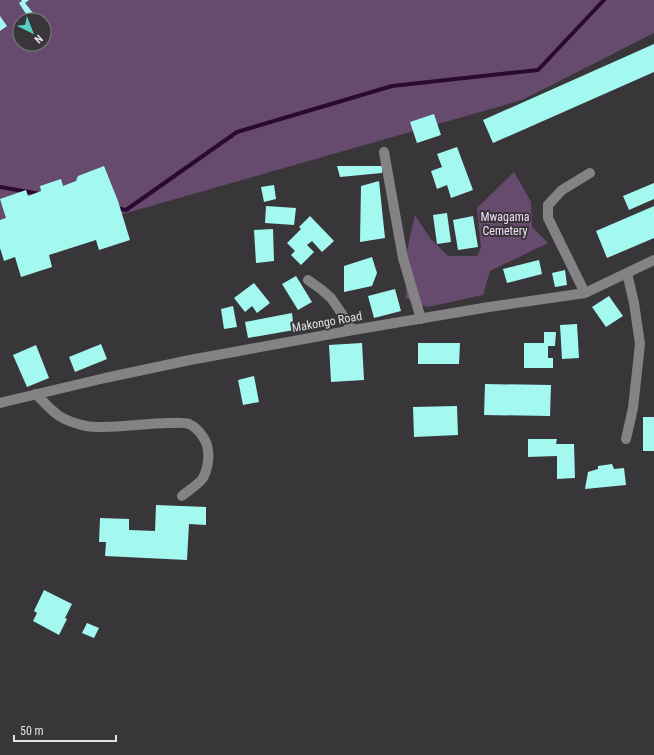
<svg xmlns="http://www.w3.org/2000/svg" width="654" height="755" viewBox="0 0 654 755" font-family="'Roboto Condensed',sans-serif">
<rect width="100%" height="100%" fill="#39363a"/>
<path fill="#674b6e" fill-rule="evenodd" d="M0,0H654V33L522,100L0,249ZM20,20H44V44H20Z
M514,172L531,202L532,227L548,243L490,271L483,295L427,307L406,298L407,251L415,215L430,238L448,256H477L481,248L477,208Z"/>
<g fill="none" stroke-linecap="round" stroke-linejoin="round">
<path stroke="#2b0932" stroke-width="4" d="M0,187L40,194
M115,208L126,210L237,132L392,86L538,70L604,0"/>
</g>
<path fill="#a3f8f0" d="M21,0H29L25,3L33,13L28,17L19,3L22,1Z
M0,16L7,26L0,31Z
M654,44V72L493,143L483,120Z
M434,114L441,135L417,143L410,122Z
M457,147L473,190L451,198L447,185L437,189L431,171L442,167L437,154Z
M104,166L118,201L130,240L99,250L96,240L49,255L52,267L21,277L15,257L4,261L0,248V220L6,218L0,199L26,190L28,196L41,191L40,186L61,179L63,186L76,181L78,176Z
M337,166H382V173L340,177Z
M379,181L385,238L360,242L361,186Z
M654,183V199L629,210L623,196Z
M274,185L276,199L264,202L261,187Z
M266,206L296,208L294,225L265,223Z
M654,206V238L607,258L596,231Z
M447,213L451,242L437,244L433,215Z
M310,216L334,241L322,252L312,241L307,245L314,252L301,265L291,255L295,251L287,243L301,229L299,227Z
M473,216L478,247L458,250L453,220Z
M273,229L274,261L256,263L254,230Z
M372,257L377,273L372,286L344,292V266Z
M539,260L542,274L507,283L503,269Z
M565,270L567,285L555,287L552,273Z
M296,276L312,302L298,310L282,284Z
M254,283L270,303L257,313L252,306L245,312L234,298Z
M395,289L401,311L374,318L368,296Z
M609,296L623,316L606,327L592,307Z
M233,306L237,327L224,329L221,309Z
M292,313L294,330L248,338L245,322Z
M577,324L579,358L562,359L560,325Z
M544,332H556L555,346H548V358H553V368H524V343H544Z
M362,343L364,380L331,382L329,345Z
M418,343H460L459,364H418Z
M101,344L107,359L75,372L69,357Z
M36,345L49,378L27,387L13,355Z
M254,376L259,402L243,405L238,380Z
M485,384L551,385L550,416L484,415Z
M457,406L458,435L414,437L413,407Z
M643,417H654V451H643Z
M528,439H557L556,444H574L575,478L557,479V456L528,457Z
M612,464L614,469L624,468L626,485L585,489L588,472L598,469V466Z
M156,505L206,507V525L189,524L187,560L105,556L106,542H99L100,518L129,519V530L155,531Z
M44,590L72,604L65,618L67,619L59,635L33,621L37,613L34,611Z
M87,623L99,628L94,638L82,633Z"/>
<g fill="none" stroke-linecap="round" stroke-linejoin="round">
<path stroke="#848284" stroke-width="10" d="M384,152L403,258L421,319
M308,280L322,290L331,298L353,330
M585,293L548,218V205L562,190L590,173
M36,394C54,413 59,420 86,426C109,430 143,423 168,423C174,423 184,422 189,424C198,428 208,441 208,451C209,459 207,470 203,478C200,483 188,491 182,496
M0,403L105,378L190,360L353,330L489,307L585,293L654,260
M626,439L633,408L640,344L634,303L627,273"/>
</g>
<g text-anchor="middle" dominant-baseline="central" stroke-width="4" stroke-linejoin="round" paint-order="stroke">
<g font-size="12" fill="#f2dbf7" stroke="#39363a">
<text x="505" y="217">Mwagama<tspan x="505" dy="14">Cemetery</tspan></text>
</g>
<g font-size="12" fill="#e4e2e5" stroke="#39363a">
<text transform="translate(327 322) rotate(-10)">Makongo Road</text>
</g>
</g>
<g transform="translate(32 32) rotate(137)"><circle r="19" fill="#39363a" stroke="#7d7b7e"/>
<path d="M0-3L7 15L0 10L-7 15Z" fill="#56cec4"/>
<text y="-6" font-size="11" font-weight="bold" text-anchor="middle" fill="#e4e2e5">N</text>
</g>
<path d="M14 735v6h102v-6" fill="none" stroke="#e4e2e5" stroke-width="2"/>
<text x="20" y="735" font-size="12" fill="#e4e2e5" stroke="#39363a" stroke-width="3" paint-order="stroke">50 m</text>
</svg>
